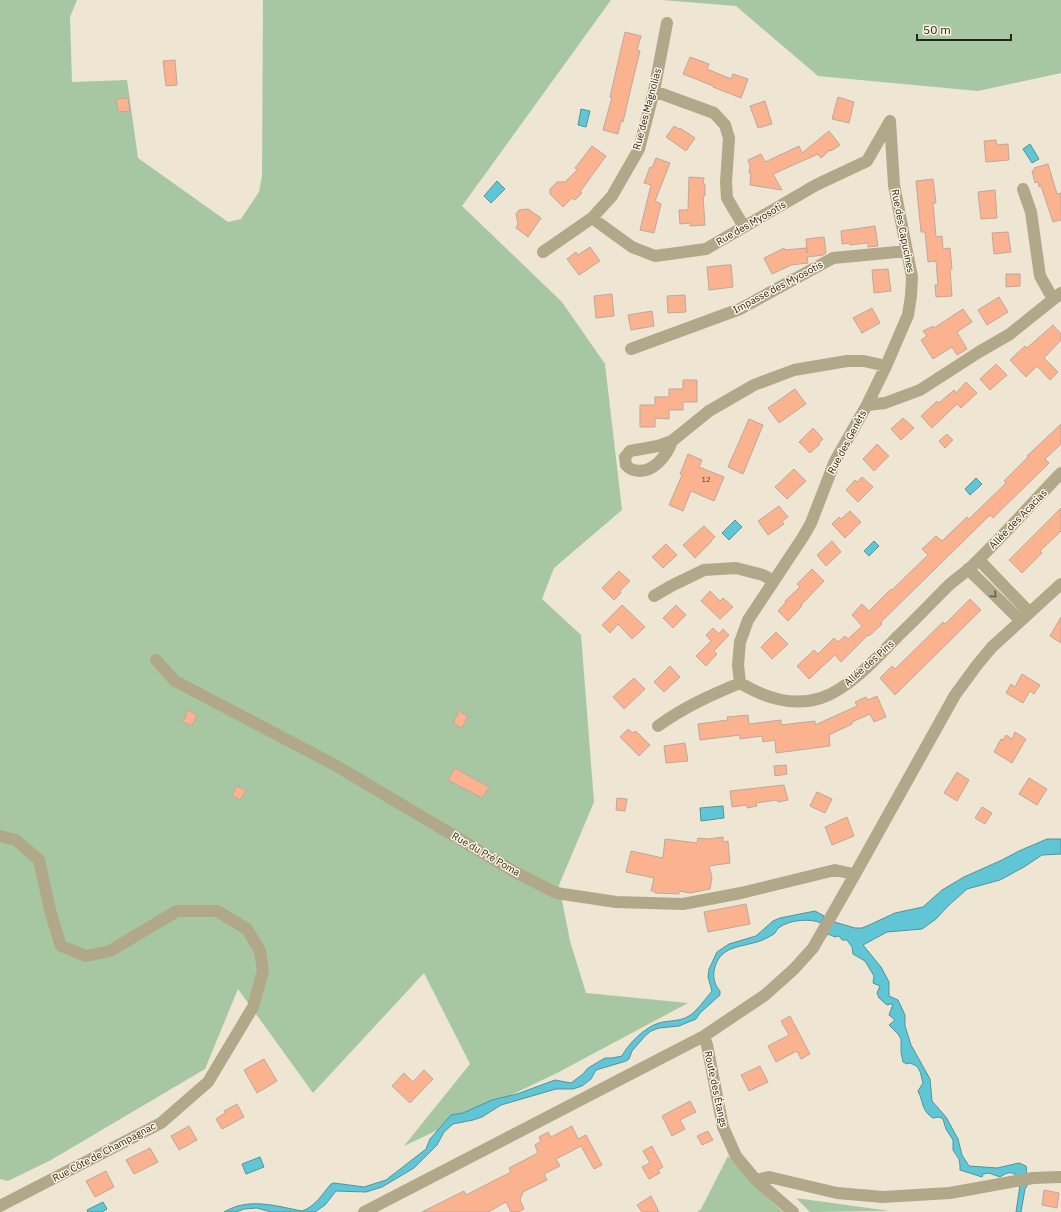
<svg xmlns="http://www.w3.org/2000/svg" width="1061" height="1212" viewBox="0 0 1061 1212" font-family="'IBM Plex Sans',sans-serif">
<rect width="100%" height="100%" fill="#eee5d2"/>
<path fill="#a7c7a2" d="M0,0H77L70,17L72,82L127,80L138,158L228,222L241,219L259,192L262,176L263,0H611L462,206L562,302L605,364L622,510L554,568L542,599L581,635L594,802L559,885L570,941L586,993L688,1003L557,1073L404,1146L470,1064L424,973L313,1093L238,989L205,1069L51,1160L8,1181L0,1179Z
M662,0H1061V73L978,91L818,76L736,6Z
M728,1156L753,1184L783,1212H697L701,1209Z
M796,1198L890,1211L810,1212Z"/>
<path fill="#60c5d5" stroke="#4f959e" d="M581,109L590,111L586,127L578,125Z
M1030,144L1039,159L1032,163L1023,149Z
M497,181L505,189L491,203L484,196Z
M976,478L982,484L970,495L965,489Z
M735,520L742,527L729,540L722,533Z
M874,541L879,546L869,556L864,551Z
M723,806L724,818L701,821L700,808Z
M1047,839H1061V854L1042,855L1024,867L1000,880L967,889L948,906L936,919L922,929L887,932L863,945L881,967L889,982V996L898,1000L905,1015V1026L911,1045L930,1079L932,1101L946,1117L958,1139L962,1155L969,1166L997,1168L1019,1163L1026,1166L1028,1184L1025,1189L1021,1212H1016L1020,1185L1015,1174C1009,1171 1005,1174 1000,1177L989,1173L983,1174L982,1177L960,1170V1165L959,1159L953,1150V1140L946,1129L943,1119L939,1117L933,1118C921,1110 924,1103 918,1091L923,1083C920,1073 921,1065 908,1063L907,1064L903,1062L901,1052V1039L898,1034L889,1025L895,1020L889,1015L893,1004H891L887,1005L879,998L877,993L880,986L873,983L874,976L865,961L853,954L852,947L847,940H842L840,937L838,936L835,937L828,934L818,946L831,921L855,928H862L867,926L895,913L923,907L942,890L964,877L1002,860L1019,851Z
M815,911L824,916L821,923C811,918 789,920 780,927C777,928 776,932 774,934C770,936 764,940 760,941C740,948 719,945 714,971C713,978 715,986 720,991V995L700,1013L696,1019L679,1026L659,1028L651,1031L645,1036L632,1051L629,1059L626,1061L596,1070L591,1079L582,1086L573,1089H556L501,1105L482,1117L473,1120L453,1124L444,1132L437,1145L414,1168L382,1187L366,1192L336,1191L325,1205L315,1212H271L257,1208L244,1209L236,1212H224C249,1197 275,1206 302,1211C315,1207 323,1193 331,1184L334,1183L364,1187L386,1180L426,1149L430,1139L451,1115L463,1113L492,1100L517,1094L555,1080L571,1083L583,1074L588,1068L605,1058H612L622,1056C628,1044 645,1027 659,1023C669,1020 679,1022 689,1016C696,1012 707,997 712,991L708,977L709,969L717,952L729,944L756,936L773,921L780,918Z
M260,1157L264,1167L246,1174L242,1164Z
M103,1202L107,1209L102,1212H88L87,1210Z"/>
<path fill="#fab28f" stroke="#bda99f" d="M625,32L641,36L637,50L640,51L634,75L623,122L621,121L618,134L603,130L612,97H610Z
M690,57L709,64L707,69L731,79L733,74L748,79L741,98L713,87V86L683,74Z
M175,60L177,85L166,86L163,61Z
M838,97L854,102L849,123L832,119Z
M128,98L130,111L118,112L116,99Z
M765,101L772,124L758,128L750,106Z
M674,126L679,129L680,128L695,138L686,151L666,137Z
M829,131L840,145L831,151L830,150L821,158L818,154L773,174L782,190L750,185L751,173H749L750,166L748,160L761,154L765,162L799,146L802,153Z
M996,140L997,145L1008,144L1009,160L986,162L984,141Z
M592,146L606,156L580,192L582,193L575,200L572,198L563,207L550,194V189L557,182H565L577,170L575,168Z
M656,158L670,163L655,201L661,204L654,233L640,230L651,185L644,183L650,167L652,168Z
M1048,164L1057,194L1061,193V220L1053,222L1041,186L1039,187L1038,182L1035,183L1032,171L1035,170L1034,168Z
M689,177L704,178L703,184H705V196H703L705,225L690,226V223L680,224L679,210H688Z
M933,179L936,203H933L936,237L942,236L943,249L950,248L952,269H950L952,296L936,297L935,285H938L936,261L928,262L925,232H921L916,181Z
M995,190L997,218L981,219L978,192Z
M528,209L541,218L528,237L516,228L518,224L516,214L519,210Z
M875,226L878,246L868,247V243L850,245L849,243L842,244L841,231Z
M1008,232L1011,252L994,254L992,233Z
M824,237L826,253L823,255L807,257L808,263L791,265L772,274L764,258L784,248L785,250L806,248L807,253L806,239Z
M590,247L600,261L579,275L567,259L576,252L578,255Z
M726,265H731L733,287L709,290L707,267Z
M888,269L891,291L874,293L872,270Z
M1006,274H1020V286L1006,287Z
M612,294L614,316L596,318L594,296Z
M685,295L686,312L668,313L667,296Z
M999,297L1008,312L987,325L978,310Z
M872,308L880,323L862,333L853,318Z
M963,309L972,322L957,332L967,349L957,355L952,347L933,359L921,340L927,336L923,331L933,326L934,328Z
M652,311L654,326L631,330L628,315Z
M1053,325L1061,334V340L1044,358L1058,372L1050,380L1037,366L1026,377L1010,360L1025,346L1027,348Z
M996,364L1007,375L990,390L980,379Z
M683,380H697V402H683V410H669V419L655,418V427H640V405H655V397H669V389H683Z
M966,382L977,393L961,408L957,404L932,428L921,416L937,401L939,403L954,390L956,393Z
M795,389L806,404L779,423L768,408Z
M903,418L914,428L901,440L891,429Z
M749,419L763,425L743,474L728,467Z
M1061,424V444L1045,459L1049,463L993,518L990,515L881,622L882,624L869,636L868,635L841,662L835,655L809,679L797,666L814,650L818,654L834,638L838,642L845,636L848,639L862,626L852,615L862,604L869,611L891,589L892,590L928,555L922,549L936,536L942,541L967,517L969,519L1006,483L1004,481L1028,457L1027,456Z
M813,428L823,439L819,443L820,444L810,453L799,442Z
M947,434L953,440L945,448L939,441Z
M877,444L889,456L874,471L863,459Z
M688,454L702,460L699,467L724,477L714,501L691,491L683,511L669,505L682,475L680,474Z
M794,469L806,481L787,499L775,487Z
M862,477L873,487L858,502L846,490L855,480L857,482Z
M779,506L788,517L782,521L784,524L768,535L758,521Z
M1061,508V531L1040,551L1042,553L1022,573L1009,560Z
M850,511L861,522L845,538L832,524L839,517L841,519Z
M704,526L715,537L711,541V542L695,558L683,545Z
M832,541L841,552L826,566L817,555Z
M666,544L677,555L663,568L652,557Z
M812,569L824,581L801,605L802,606L788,621L778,611L786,602L785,601L800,587L797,584Z
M619,571L630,581L620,591L621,593L614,600L602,588Z
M710,591L720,601L723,598L733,607L720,619L701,601Z
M970,599L981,610L895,695L880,678L892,666L895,669L943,622L945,624Z
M622,605L645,627L632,639L618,624L610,633L602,625Z
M676,605L686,615L673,628L663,618Z
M1061,617V643L1050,636Z
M713,628L719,634L723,629L729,635L714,651L717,654L706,666L696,656L711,641L706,635Z
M776,632L788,644L772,659L761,647Z
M670,666L680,677L664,692L654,682Z
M1022,674L1040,685L1034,694L1030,691L1023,703L1006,693L1011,684L1015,687Z
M634,678L645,689L624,709L613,697Z
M877,696L886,717L874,722L870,714L852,722V724L829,735L830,746L776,753L775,740L763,742L762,736L740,739V735L700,740L698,724L728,720L727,717L748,715L749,724L781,720V725L815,721V725L857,706L855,702L866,697L868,700Z
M188,710L197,715L192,726L183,722Z
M459,711L468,716L462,728L453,723Z
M628,729L633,733L636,731L650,745L639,756L620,737Z
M1015,732L1026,739L1012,763L994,752L1001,739L1003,740L1006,735L1012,739Z
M685,743L688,761L666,763L664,746Z
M786,765L787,774L775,776L774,766Z
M455,768L489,787L482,798L448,780Z
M957,772L969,780L957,801L944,793Z
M1029,778L1047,789L1037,805L1019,794Z
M784,785L788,800L778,802L777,800L756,803L757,806L747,808V805L732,807L730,791Z
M237,786L246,791L240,800L232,795Z
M817,792L832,799L825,813L810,806Z
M617,798L627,799L625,811L616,810Z
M982,807L992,813L985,824L975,818Z
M847,817L854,836L832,845L825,827Z
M723,837V842L728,841L730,863L709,866L712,877L710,889L690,893L679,891V894L655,893V891H651L654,878L626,872L631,851L663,858L665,839L697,843L698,838L708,839Z
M746,904L750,924L708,932L704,912Z
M790,1016L810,1054L801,1059L797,1051L776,1062L768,1046L789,1035L781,1021Z
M264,1059L277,1081L257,1093L244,1070Z
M760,1066L768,1082L749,1091L741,1075Z
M424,1070L433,1079L410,1103L392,1086L404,1073L413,1082Z
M690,1101L696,1112L680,1120L685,1129L672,1136L662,1116Z
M237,1104L244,1117L222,1129L216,1119L225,1113L224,1111Z
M189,1126L197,1140L179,1150L171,1136Z
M572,1126L578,1139L586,1135L602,1165L594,1169L581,1146L556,1159L560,1166L544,1174L547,1180L523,1192L520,1200L524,1209L518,1212H511L506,1202L488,1212H422L464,1191L466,1195L511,1172L509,1168L538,1153L535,1145L541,1141L539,1137L548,1132L551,1137Z
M708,1131L713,1140L702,1145L697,1136Z
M652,1146L663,1167L658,1170L660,1173L649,1179L642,1167L650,1163L643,1151Z
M150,1148L158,1162L134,1174L126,1160Z
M106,1171L114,1187L95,1197L86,1181Z
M1044,1190L1059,1193L1057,1208L1042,1205Z
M651,1196L659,1212H642L637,1205Z"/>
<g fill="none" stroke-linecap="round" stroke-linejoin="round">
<path stroke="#b0a889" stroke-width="12" d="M654,91L714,113L725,125L729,138L726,182L727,198L744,227
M1023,189L1031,212L1040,276L1053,299
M592,218L632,247L655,256L706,249L816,185L867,161L890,121
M543,252L592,218L612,196L639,149L654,91L667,23
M631,349L740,309L833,258L907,251
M867,405L886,366L908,315L911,296L912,277L894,185L890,121
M672,441C667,456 652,475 634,470C631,470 628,467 626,465L625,457L630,451L658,446L672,441L709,411L754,385L794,370L847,361H864L886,366
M979,560L1029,612
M968,569L1020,620
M654,596L671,586L704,570L736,568L763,575L774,581
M156,660L175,681L335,765L515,872L556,893L616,902L683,904L741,893L835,870L849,873L854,876
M740,683L738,665L740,642L748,620L803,537L811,523L835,461L867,405L885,403L920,390L979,352L1010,334L1061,293
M740,683C766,698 792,707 821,698C849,689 878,657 898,636C915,620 931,603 947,587C956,578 967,572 975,563C1005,534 1032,503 1061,473
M658,726C684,707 711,695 740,683
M0,836L16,840L39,860L51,914L61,946L86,956L110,951L177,911H217L247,929L260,951L263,971L253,1007L208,1082L161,1123L0,1206
M704,1036L707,1045L723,1127L736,1156L756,1180L793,1212
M756,1180L769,1177L837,1193L883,1197L950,1193L1033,1178L1061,1177
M364,1212L704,1036L765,995L794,969L813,948L854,876L955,695L977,665L992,647L1061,584"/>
</g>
<defs><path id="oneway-chevron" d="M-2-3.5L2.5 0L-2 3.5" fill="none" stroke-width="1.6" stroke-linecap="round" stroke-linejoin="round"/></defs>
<use stroke="#65604e" href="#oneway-chevron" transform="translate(994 595) rotate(44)"/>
<g text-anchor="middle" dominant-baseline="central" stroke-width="3" stroke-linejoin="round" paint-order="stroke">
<g font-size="8" fill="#5c483a">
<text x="706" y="479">12</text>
</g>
<g font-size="10" fill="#28251e" stroke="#fbf2df">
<text transform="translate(647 109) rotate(-75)">Rue des Magnolias</text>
<text transform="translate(751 223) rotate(-30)">Rue des Myosotis</text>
<text transform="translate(903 231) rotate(79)">Rue des Capucines</text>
<text transform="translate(778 287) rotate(-28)">Impasse des Myosotis</text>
<text transform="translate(847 442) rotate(-62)">Rue des Genêts</text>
<text transform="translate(1018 519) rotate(-46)">Allée des Acacias</text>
<text transform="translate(869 663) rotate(-42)">Allée des Pins</text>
<text transform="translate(486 854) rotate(30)">Rue du Pré Poma</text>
<text transform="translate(716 1089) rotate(78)">Route des Étangs</text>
<text transform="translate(104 1152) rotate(-28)">Rue Côte de Champagnac</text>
</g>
</g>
<path d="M917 34v6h94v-6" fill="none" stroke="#28251e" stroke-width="2"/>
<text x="923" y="34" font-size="12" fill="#28251e" stroke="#fbf2df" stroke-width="3" paint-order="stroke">50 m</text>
</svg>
